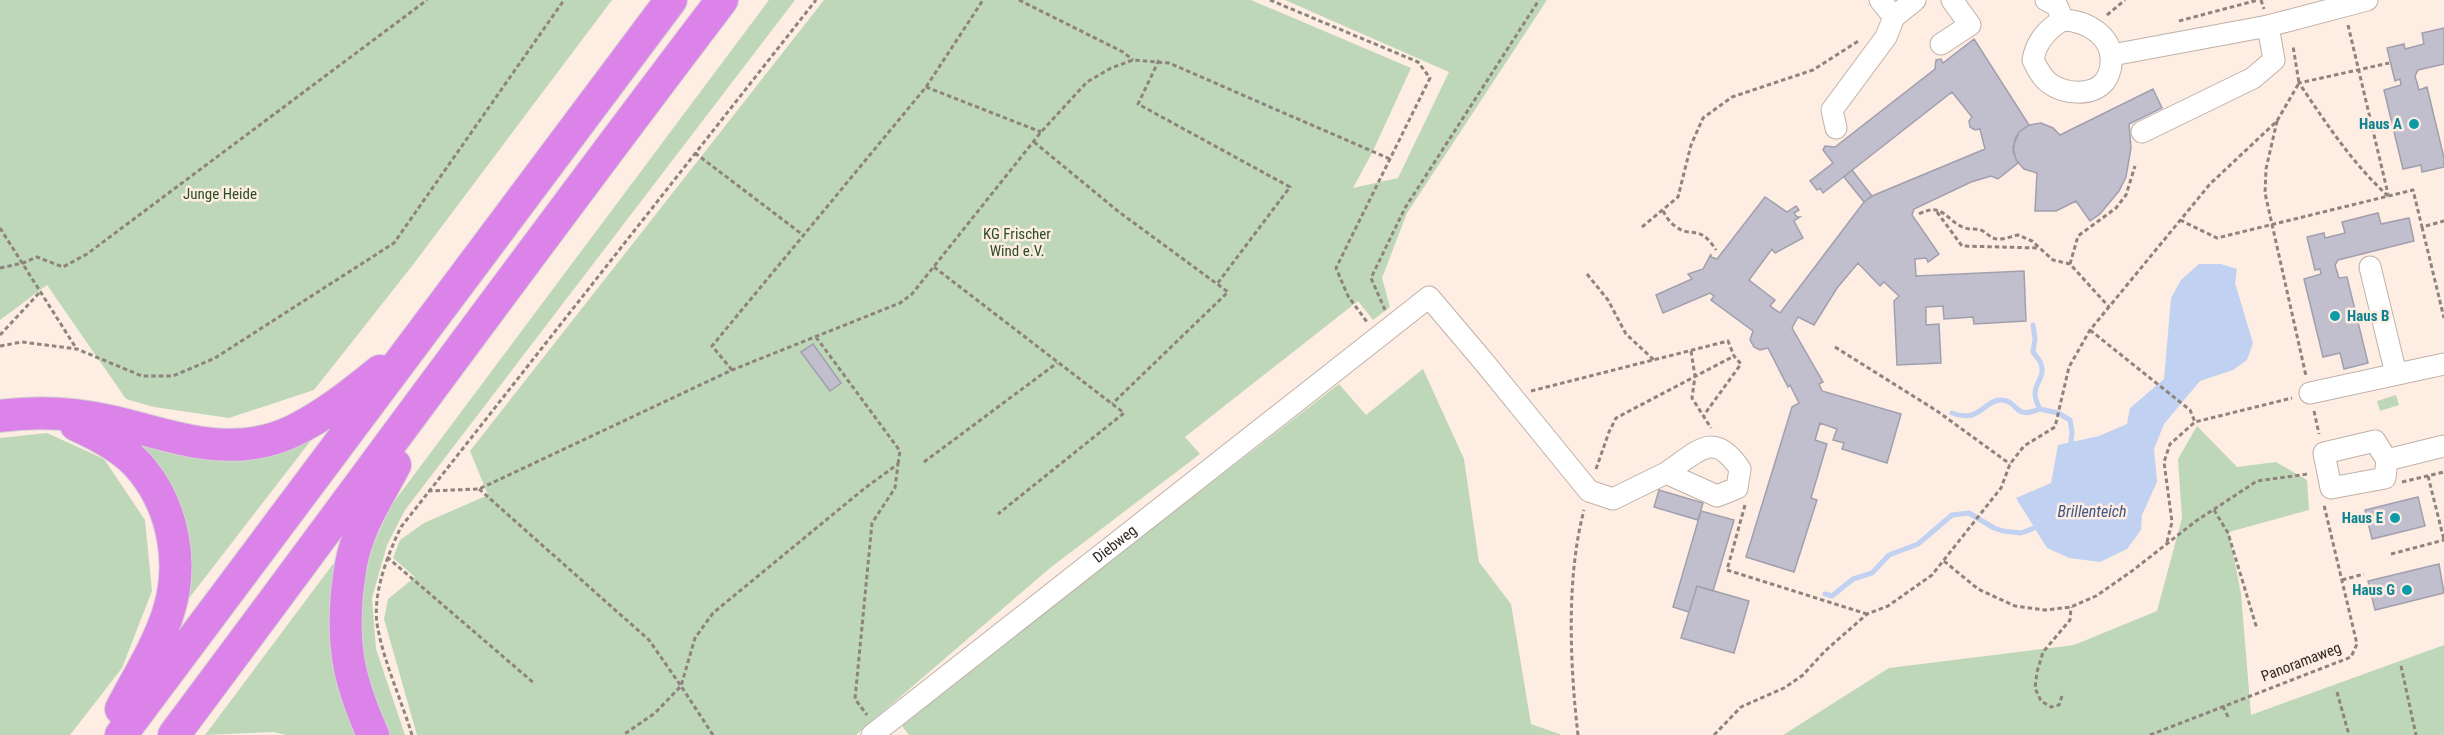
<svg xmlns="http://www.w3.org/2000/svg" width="2444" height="735" viewBox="0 0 2444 735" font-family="'Roboto Condensed',sans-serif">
<rect width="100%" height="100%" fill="#fdede3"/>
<path fill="#bed7b9" d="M0,0H612L412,266L314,390L229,418L154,407L126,399L47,285L0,320Z
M769,0H795L405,510L387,545L372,598L376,649L405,735H385C376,711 362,681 358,656C348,595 367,556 393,503Z
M824,0H1251L1411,68L1373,151L1353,188L1398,178L1449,72L1285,0H1547L1407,213L1382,278L1390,307L1373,320L1358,301L1185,437L1200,454L1050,568L856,735H417L384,619L388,599L415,577L393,558L400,540L424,523L488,495L470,451Z
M1423,369L1464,459L1479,562L1511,604L1531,724L1562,735H909L902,726L1067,594L1339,384L1366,415Z
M2396,395L2399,405L2380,411L2377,401Z
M2197,426L2237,467L2276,462L2307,480L2309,510L2229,532L2241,594L2251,715L2444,645V735H1783L1889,668L2074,645L2157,611L2182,518L2178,459Z
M319,430L183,606L187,547L102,431Z
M47,433L104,459L145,520L152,591L122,668L70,735H0V438Z
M342,552L360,735H286L273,732L205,735Z"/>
<path fill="#c0d1f2" d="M2199,264H2221L2237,269L2235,283L2253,343L2247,360L2233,370L2200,381L2164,424L2154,449L2157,482L2142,515L2141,530L2127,549L2100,562L2069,558L2047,548L2016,498L2051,483L2058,445L2099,436L2127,424L2130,408L2164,379L2171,298L2181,280Z"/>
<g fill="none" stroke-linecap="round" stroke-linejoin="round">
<path stroke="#c0d1f2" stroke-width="5" d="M2033,325L2035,339L2033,352C2035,355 2040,360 2041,364C2047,381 2026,385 2040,409L2058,413L2070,420L2072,432L2071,442
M1952,413C1980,424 1985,399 2001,400C2020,401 2012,420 2040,409
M1825,594L1832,596L1853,579L1872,573L1889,555L1918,544L1952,515L1969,513L1994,528L2003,531L2021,533L2034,528"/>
</g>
<path fill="#c1bfce" stroke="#a19fae" stroke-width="1.5" d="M2444,28V64L2418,70L2415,76L2419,90L2427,87L2444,158V167L2422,172L2421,165L2403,169L2384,90L2401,85L2400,79L2395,81L2387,48L2404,44L2405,49L2424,44L2422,33Z
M1974,39L2029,125L2019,132L2015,139L2013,152L2018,163L1998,179L1991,176L1971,182L1914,209L1912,215L1939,254L1928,262L1926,258L1915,259L1916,276L2024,271L2026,321L1974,324L1973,317L1944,319L1943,306L1926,307V325L1939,324L1941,363L1897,365L1894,301L1899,296L1884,282L1880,286L1858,263L1837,288L1814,325L1798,317L1792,328L1823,382L1819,384L1822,391L1901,414L1887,463L1842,449L1844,443L1833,440L1837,429L1820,423L1815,440L1827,444L1811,498L1817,500L1794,572L1746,557L1792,407L1799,403L1790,385L1788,387L1768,348L1760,350L1754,347L1750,340L1753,331L1711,300L1714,296L1710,293L1663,313L1656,295L1692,279L1688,274L1703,269L1711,254V257L1717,259L1765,197L1787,212L1796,206L1799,210L1794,213L1797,217H1800L1794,221L1803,238L1775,253L1772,249L1749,280L1775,300L1770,306L1780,313L1864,202L1872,196L1985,149L1980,129L1975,130L1970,127L1969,121L1972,117L1952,92L1823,193L1820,188L1817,190L1810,181L1833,163L1823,150L1825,146L1835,147L1935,69L1936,60L1941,59L1943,63Z
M2153,89L2162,108L2129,124L2131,148L2126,177L2119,191L2100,214L2090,221L2076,201L2056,211H2035L2037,173L2024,169L2016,160L2013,147L2019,132L2029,125L2041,123L2053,128L2060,135Z
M1852,170L1872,196L1864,202L1844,177Z
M2378,213L2381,224L2409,218L2414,241L2338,260L2335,265L2339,278L2347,277L2368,363L2344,369L2340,353L2323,357L2304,279L2321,274L2320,269L2315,270L2307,237L2324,233L2325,238L2345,233L2342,222Z
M813,344L841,383L830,391L801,352Z
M1659,490L1703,503L1698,520L1654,507Z
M2418,497L2425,526L2372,539L2365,510Z
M1701,511L1734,520L1713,591L1697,586L1689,612L1673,607Z
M2439,564L2444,593L2375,610L2368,581Z
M1697,586L1749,601L1734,653L1681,638Z"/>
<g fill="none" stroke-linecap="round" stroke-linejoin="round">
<g stroke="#c0b1a8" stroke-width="23">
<g id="minor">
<path d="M2046,0L2057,6L2063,20"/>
<path d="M1894,17L1915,0"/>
<path d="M2063,20C2087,21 2114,36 2111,64C2111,69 2108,77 2105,81C2092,97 2064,94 2049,83C2042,78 2037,68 2033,60C2036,42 2047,29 2063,20Z"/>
<path d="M1941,44L1970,25L1952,0"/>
<path d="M2112,55L2268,26L2367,0"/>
<path d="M1836,128L1832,110L1886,37L1894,17L1880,0"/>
<path d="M2142,132L2253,78L2274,60L2268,26"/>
<path d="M2370,267L2396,374"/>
<path d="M2310,393L2444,364"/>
<path d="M2375,441L2387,460L2385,478L2331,488L2324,453Z"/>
<path d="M2387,460L2444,446"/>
<path id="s1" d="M872,735L1429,297L1484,362L1589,491L1613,499L1666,473L1717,496L1737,488L1740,469C1713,429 1698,452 1666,473"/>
</g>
</g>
<g stroke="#d5d4d3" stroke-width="34">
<path id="highway" d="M0,416C35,411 74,413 110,421C172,435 230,461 293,431C324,416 353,393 380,371
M76,425C100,436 127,450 143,471C174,510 183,564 169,610C160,642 136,680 121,709
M121,735L671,0
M174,735C357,490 537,243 722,0
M373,735C350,683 342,650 347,593C349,578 350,563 355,548C363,519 381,492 395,465"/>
</g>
<path stroke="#8e837d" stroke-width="3" stroke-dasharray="4.5 3" stroke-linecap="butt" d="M1019,0L1123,52L1133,60
M1270,0L1418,62L1430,78L1336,268L1348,296L1367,322
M2261,0L2264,9
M2107,15L2125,0
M2179,21L2258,0
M2348,25L2388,194
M1159,60L1138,104L1290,187L1217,284
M926,87L1041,132
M2277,121L2266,169L2265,193L2306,376
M1034,142L1119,212L1228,292L1112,404
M695,153L803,235
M2388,196C2352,163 2326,123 2299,83L2389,63
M1663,211C1666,216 1670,223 1675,226C1691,239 1699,223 1716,250
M1937,212L1962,246L2039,248
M1919,214C1943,201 1947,222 1965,228C1971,230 1978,228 1983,231C1989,235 1993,240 2000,239C2006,239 2012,236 2018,235L2032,241L2053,260L2070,264L2109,307
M2180,220L2217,238L2413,190L2422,227L2444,221
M1642,227L1678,197L1691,145L1703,118L1732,97L1813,70L1860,40
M2422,227L2444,318
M0,228L76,348
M2070,264L2078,236L2116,208L2126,195L2135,166
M934,267L1124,413L998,514
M0,268L23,263L37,257L63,267L87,254L427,0
M1587,274L1608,300L1626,334L1655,361
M1385,310L1371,278L1405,208L1539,0
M2090,330L2190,410L2195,422L2292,398
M0,335L41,291
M816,337L900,451L898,464
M0,346L22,342L77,349L142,376H173L215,358L394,243L564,0
M1835,347L1937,411L2010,464
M1691,351L1695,376L1692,398L1711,428
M732,370L712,346L926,87L983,0
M1531,391L1728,341L1734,356L1741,364L1704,415
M2314,411L2319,434
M924,462L1057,363
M1596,469L1609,432L1616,418L1734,356
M2428,476L2444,540
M2402,482L2444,472
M479,489L649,640L681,686L655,713L623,735
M428,491L479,489L732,370L900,303L912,294L1041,132L1087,82L1111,68L1133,60L1169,63L1390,159
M1745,505L1727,570L1867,614
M2214,510L2228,533L2257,629
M2167,542L2172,522L2164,462L2170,444L2195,422
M2391,554L2444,540
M387,557L535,684
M1944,561L1978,589L2015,606L2045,610L2071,607L2096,596L2132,571L2196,521L2257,481L2308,474
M2342,580L2364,574
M2401,666L2416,735
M2337,692L2349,735
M2062,696L2059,705L2051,707L2041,701L2035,688L2037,672L2043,652L2070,620L2071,607
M2223,706L2229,719
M412,735C402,702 384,662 378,629C371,597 387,556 401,527L816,0
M713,735L681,686L695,638L713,613L865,488L898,464L895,488L872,523L855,699L867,715
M1578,735C1570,666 1566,577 1584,510
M1714,735L1741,707L1784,688L1803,675L1825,651L1867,614L1888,606L1932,575L2001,488L2010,464L2024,446L2055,427L2069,367L2090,330L2210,184L2277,121L2299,83L2293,46
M2150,735L2351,657L2357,644L2324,505"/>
<use href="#minor" stroke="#fff" stroke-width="21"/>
<use href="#highway" stroke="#db83e8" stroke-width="32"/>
</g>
<g fill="#0f9aa8" stroke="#fdede3" stroke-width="2">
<circle cx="2414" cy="124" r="6"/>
<circle cx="2335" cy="316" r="6"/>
<circle cx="2395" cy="518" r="6"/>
<circle cx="2407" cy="590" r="6"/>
</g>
<g text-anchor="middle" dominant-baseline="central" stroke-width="5" stroke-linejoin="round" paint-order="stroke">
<g font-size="15" font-weight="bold" fill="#0d838f" stroke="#fdede3" text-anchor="end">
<text x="2402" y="124">Haus A</text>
<text x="2347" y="316" text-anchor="start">Haus B</text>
<text x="2383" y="518">Haus E</text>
<text x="2395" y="590">Haus G</text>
</g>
<g font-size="15" fill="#2b4e24" stroke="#fdede3">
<text x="220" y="194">Junge Heide</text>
<text x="1017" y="234">KG Frischer<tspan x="1017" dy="17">Wind e.V.</tspan></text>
</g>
<g font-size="15" fill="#2f2925" stroke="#fdede3">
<text stroke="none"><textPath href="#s1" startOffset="309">Diebweg</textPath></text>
<text transform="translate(2301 662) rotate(-21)">Panoramaweg</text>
</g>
<g font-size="16" font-style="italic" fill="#3f5784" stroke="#fdede3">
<text x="2092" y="511">Brillenteich</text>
</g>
</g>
</svg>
